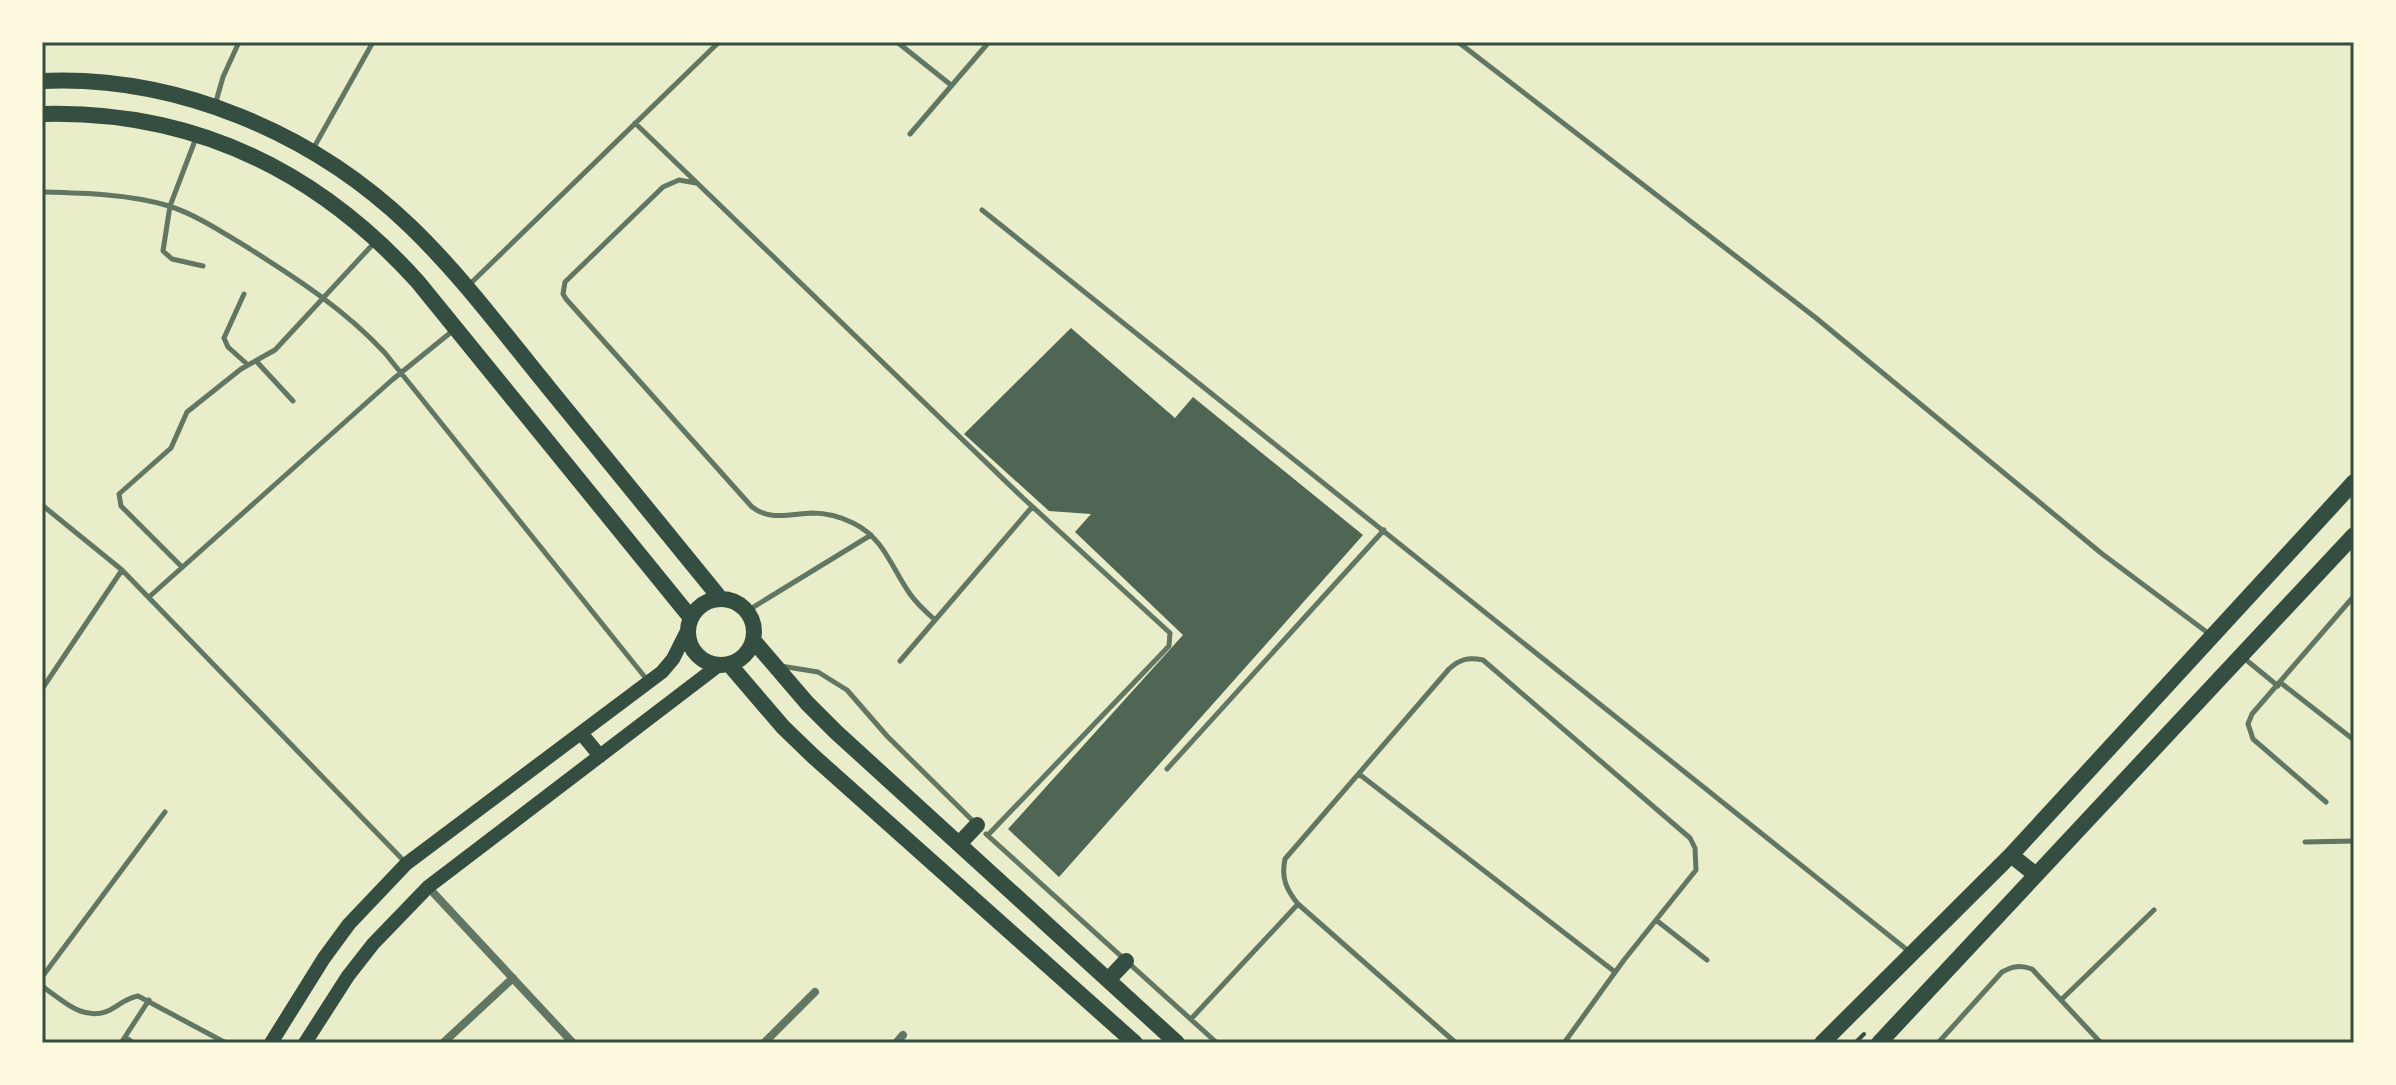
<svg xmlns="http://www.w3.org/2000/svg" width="2396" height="1085" viewBox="0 0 2396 1085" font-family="'DM Sans',sans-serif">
<rect width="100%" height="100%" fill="#e9edc9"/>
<path fill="#4f6655" d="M1071,328L1175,418L1193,397L1363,535L1059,877L1008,829L1183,635L1075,532L1091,514L1049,511L964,434Z"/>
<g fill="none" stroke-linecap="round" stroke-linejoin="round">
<path stroke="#344e41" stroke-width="4" d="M1855,1043L1864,1034"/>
<path stroke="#617663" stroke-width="5" d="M897,42L951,85
M1458,42L1816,318L2101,553L2208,633
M215,105L223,77L239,42
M635,123L1023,498L1170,633L1169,646L988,835
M910,134L989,42
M196,138L170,206L163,251L172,259L203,266
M313,149L373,42
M696,183L679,180L663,187L565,282L563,294L566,299L752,507C770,521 791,514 812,513C825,513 841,517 853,523C884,538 891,567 910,594C917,604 926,612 935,620
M42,192C83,193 130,194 169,206C197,215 225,234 250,249C299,280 345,310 385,353L648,681
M982,210L1911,953
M470,284L719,42
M244,294L224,338L228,347L248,365
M257,362L293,401
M42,505L122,570L406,863
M182,567L121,506L119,494L171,448L187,412L241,369L275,350L375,242
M149,597L392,380L455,329
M747,611L871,535
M2245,659L2278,686
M900,661L1032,507
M781,666L818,672L847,690L887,736L976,824
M2281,683L2354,740
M42,689L122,570
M1167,769L1384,530
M1359,774L1615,972
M2326,802L2253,739L2248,724L2252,714L2354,596
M986,834L1217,1043
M2305,842L2354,841
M1656,920L1707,960
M42,977L165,812
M42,986C62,1000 84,1023 110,1010C120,1005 126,998 138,996L226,1043
M2061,1000L2154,910
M1191,1019L1298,904
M125,1037L134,1043
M121,1043L149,1000
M1456,1043L1298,904C1286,889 1281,878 1285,859L1449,669C1460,659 1468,657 1483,660L1690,838L1695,848L1696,870L1624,960L1564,1043
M1938,1043L2002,972C2013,966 2020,965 2032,969L2101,1043"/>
<path stroke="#617663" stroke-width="8" d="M428,887L573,1043
M443,1043L513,978
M764,1043L815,992
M896,1043L903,1035"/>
<path stroke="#344e41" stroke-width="14" d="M581,733L600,756
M271,1043L324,958L349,924L406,864L662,672L673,659L688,629
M305,1043L348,976L373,944L428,887L719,665"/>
<path stroke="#344e41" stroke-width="16" d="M42,81C177,75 313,133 410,226C461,275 503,332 548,387C605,457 663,528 720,598
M42,114C194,110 317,170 418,282L691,618
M688 632a33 33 0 1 1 66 0a33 33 0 1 1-66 0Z
M753,640L807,703L836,732L1177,1043
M729,664L783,727L813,756L1135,1043
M959,844L977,825
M2011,855L2036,875
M1108,980L1126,961
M1822,1043L2011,855L2354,482
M1879,1043L2354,535"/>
</g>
<rect width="2396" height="1085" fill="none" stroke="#fefae0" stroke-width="88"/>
<rect x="44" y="44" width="2308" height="997" fill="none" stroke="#344e41" stroke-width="3"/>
</svg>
